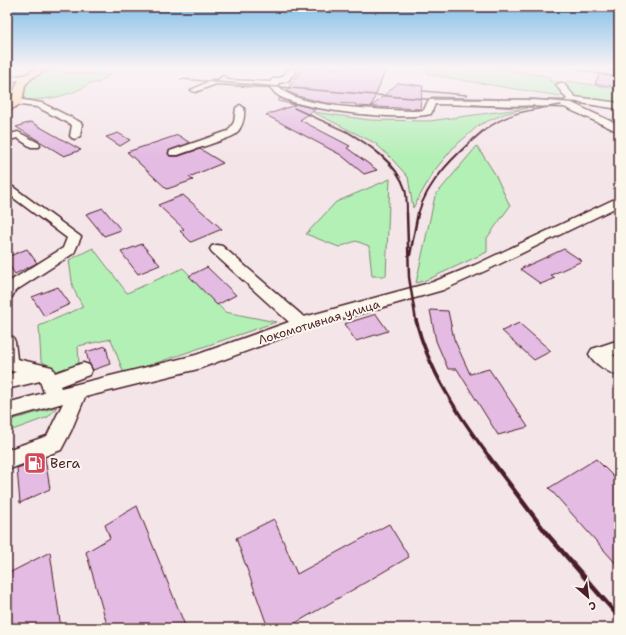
<svg xmlns="http://www.w3.org/2000/svg" width="626" height="635" viewBox="0 0 626 635" font-family="'Shantell Sans',sans-serif">
<rect width="100%" height="100%" fill="#f4e5e9"/>
<filter id="ink" filterUnits="userSpaceOnUse"><feTurbulence type="fractalNoise" baseFrequency=".025" numOctaves="2"/><feDisplacementMap in="SourceGraphic" scale="8" xChannelSelector="R" yChannelSelector="G"/><feConvolveMatrix kernelMatrix="1 2 1 2 8 2 1 2 1" color-interpolation-filters="sRGB"/></filter>
<g filter="url(#ink)">
<path fill="#b3f0b6" stroke="#7e8870" d="M421,68H496L551,77L549,81L566,83L567,81L619,89V105C555,95 491,86 428,74L427,71Z
M43,71L110,75L98,83H90C75,95 42,102 24,99C24,84 30,78 43,71Z
M527,108L504,114L479,125L453,148L434,171L413,208L408,177L392,159L375,143L313,112L370,120L429,121Z
M477,146L495,174L510,206L487,238V252L429,279L416,283L435,196Z
M390,179L386,276H372L369,246L356,241L339,247L306,234L336,202Z
M93,248L127,293L183,268L225,312L276,322L124,374L111,339L78,346L79,365L60,372L41,361L39,326L83,307L73,288L69,260Z
M57,407L48,417L7,432V421Z"/>
<path fill="#e4bbe2" stroke="#4a1f2b" d="M303,68H341L385,71L371,107L398,83L423,86L420,106H421V109L356,106V104L325,103L298,96L286,91Z
M599,74L619,77V87L595,84Z
M280,98L291,103L316,109L300,120L350,146L347,148L377,170L364,174L341,155L266,115L295,105L278,101Z
M31,122L81,150L64,156L16,127Z
M118,133L130,140L120,146L106,137Z
M178,135L190,143L170,150L168,154L170,156H179L200,149L223,163L189,177L193,180L167,189L127,152Z
M183,195L222,229L191,242L180,231L184,229L158,205Z
M103,208L121,230L104,236L86,214Z
M142,244L160,265L138,274L121,252Z
M27,249L37,263L15,274L7,262V257Z
M564,249L582,261L551,275L555,278L541,284L520,269Z
M207,267L236,295L217,305L189,276Z
M58,287L70,304L44,316L32,297Z
M430,310L448,311L454,339L470,374L489,369L528,427L498,435L457,369H448L436,341Z
M376,314L388,331L356,341L344,324Z
M519,323L551,351L534,360L502,331Z
M106,346L110,364L93,370L89,363L86,352Z
M45,458L50,489L20,503L17,468Z
M596,459L619,482V567L549,488Z
M137,506L186,628H108L86,552L110,538L105,525Z
M274,519L297,574L389,524L409,557L287,628H268L236,538Z
M50,552L61,628H7V574Z"/>
<g fill="none" stroke-linecap="round" stroke-linejoin="round">
<g stroke="#4a1f2b" stroke-width="3">
<path id="minor" d="M290,68H298L288,81L279,83L277,85C284,92 291,96 301,99C329,107 360,108 390,110C401,110 413,112 424,110L428,101L432,98L564,101L567,99L556,85L560,83H563L575,97L619,103V109L574,102L572,103L619,125V132L564,107L435,104L431,114C403,121 304,111 279,96C275,94 273,90 270,87L216,84L195,92L191,90L212,80H218L223,76L227,78L226,80L270,82L273,79L282,77Z
M578,68H596L619,72V76L582,70Z
M29,74L33,76L32,78L7,82V78Z
M23,100L42,103L80,122L82,124L80,136L75,139L72,138L70,136L72,125L37,107L20,105L19,103L20,101Z
M240,105L244,108C245,118 243,126 236,134C230,139 188,151 178,155H170L169,153L170,151L228,131L234,122L236,108Z
M18,132L39,143L40,145L39,147H31L17,138L7,141V135Z
M7,186L13,187L81,237L74,253L15,291L12,297L7,298V283L63,248L67,238L7,193Z
M619,197V206L485,271L443,290L306,329L198,369L85,397L71,431L61,450L7,470V450L47,436L63,403L7,419V403L44,393L40,381L7,389V375L16,372L7,370V336L13,337L15,342L17,359L52,367L55,373L83,363L89,365L92,370L89,375L60,386L61,388L196,355L289,322L212,252L210,249L212,246L217,245L222,246L304,317L433,282L475,265Z
M619,340V353L613,355L619,360V376C609,373 594,364 589,354L592,349Z"/>
</g>
<g stroke="#4a1f2b" stroke-width="3">
<path id="major" d="M37,68H49L32,78L25,85L22,103L7,112V104L12,101C16,80 18,78 37,68Z"/>
</g>
<use href="#minor" fill="#fbf7ec" fill-rule="evenodd"/>
<use href="#major" fill="#fddbac" fill-rule="evenodd"/>
<path stroke="#4a1f2b" stroke-width="1.5" d="M181,79L424,99H533L582,103
M423,91L467,95
M472,105L508,107L534,106
M294,108L347,132
M482,132C507,112 530,110 561,105"/>
<path stroke="#4a1f2b" stroke-width="2" d="M346,131C368,144 397,163 405,189C407,197 407,206 407,214
M418,214C427,181 457,153 483,131"/>
<path stroke="#4a1f2b" stroke-width="2.5" d="M407,213L409,277L416,321
M410,255L418,213"/>
<path stroke="#4a1f2b" stroke-width="3.5" d="M416,320C428,370 459,416 490,458"/>
<path stroke="#4a1f2b" stroke-width="4.5" d="M489,457L547,534L619,617"/>
</g>
</g>
<linearGradient id="sky" x2="0" y2="1"><stop stop-color="#81bee8"/><stop offset="0.43" stop-color="#faf3f5"/><stop offset="1" stop-color="#faf3f5" stop-opacity="0"/></linearGradient>
<rect width="626" height="157" fill="url(#sky)"/>
<defs>
<g id="fuel-square" transform="scale(1.15)"><rect x="-9" y="-9" width="18" height="18" rx="4" fill="#d1495b" stroke="#fbf7ec"/><path d="M-5.5-6h7V0h2V4h1.3V-2.5L3-4.5l.8-.8L6-3V5H2.5V1h-1V6h-7ZM-4.2-4.7v3.2H.2V-4.7Z" fill="#fff"/></g>
</defs>
<g fill-rule="evenodd">
<use href="#fuel-square" x="35" y="463"/>
</g>
<g text-anchor="middle" dominant-baseline="central" stroke-width="4" stroke-linejoin="round" paint-order="stroke">
<g font-size="12" fill="#4a1f2b" stroke="#fbf7ec">
<text transform="translate(319 322) rotate(-17)">Локомотивная улица</text>
</g>
<g font-size="14" fill="#4a1f2b" stroke="#fbf7ec" text-anchor="start">
<text x="50" y="463">Вега</text>
</g>
</g>
<rect width="626" height="635" fill="none" stroke="#fbf7ec" stroke-width="24"/>
<rect x="12" y="12" width="602" height="611" fill="none" stroke="#4a1f2b" stroke-width="1.5" filter="url(#ink)"/>
<g transform="translate(588 597) rotate(152)" stroke="#fbf7ec" stroke-width="3" paint-order="stroke">
<path d="M0-3L7 15L0 10L-7 15Z" fill="#4a1f2b"/>
<text y="-6" font-size="11" font-weight="bold" text-anchor="middle" fill="#4a1f2b">С</text>
</g>
</svg>
